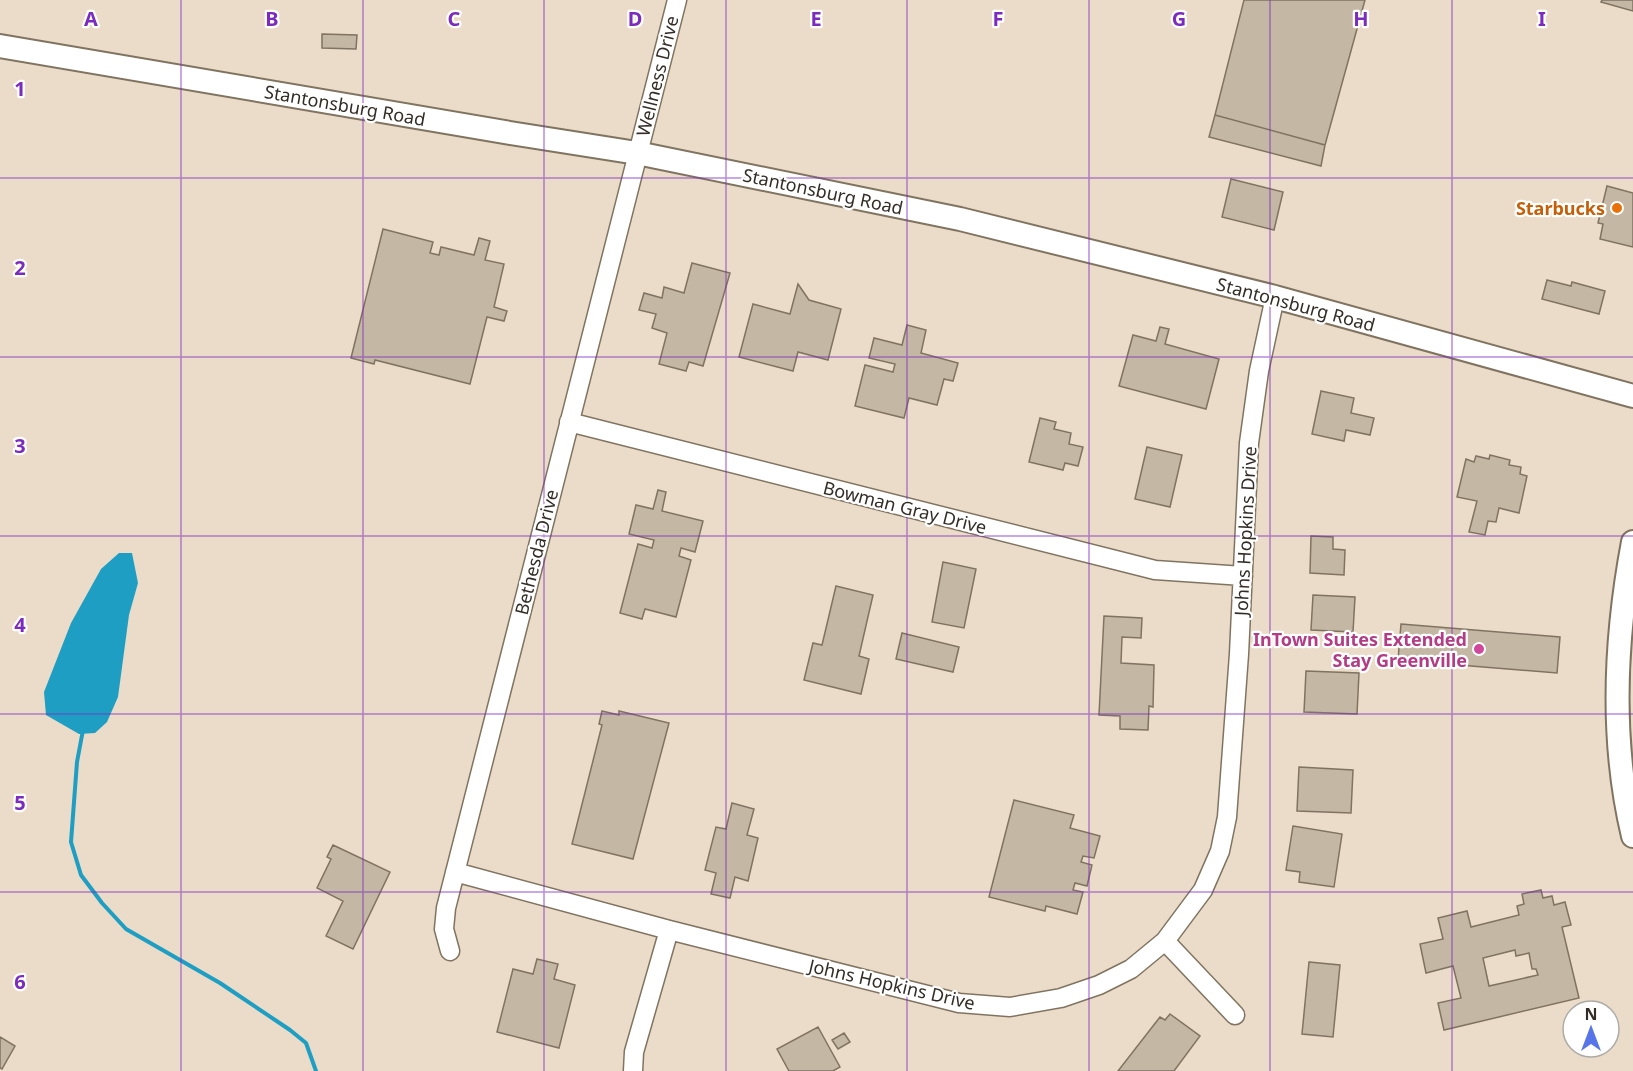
<svg xmlns="http://www.w3.org/2000/svg" width="1633" height="1071" viewBox="0 0 1633 1071" font-family="'Noto Sans',sans-serif">
<rect width="100%" height="100%" fill="#eadcc8"/>
<path fill="#1e9ec3" d="M119,553H132L138,583L129,615L118,697L107,722L95,733L79,734L46,715L44,692L71,623L101,569Z"/>
<g fill="none" stroke-linecap="round" stroke-linejoin="round">
<path stroke="#1e9ec3" stroke-width="4" d="M83,730L77,762L71,842L81,875L102,903L126,929L220,983L290,1030L306,1043L316,1071"/>
</g>
<path fill="#c4b7a3" stroke="#807361" stroke-width="1.5" fill-rule="evenodd" d="M1244,0H1365L1325,145L1215,115Z
M1602,0H1633V11L1601,2Z
M322,34L357,35L356,49L322,48Z
M1215,115L1325,145L1321,166L1209,137Z
M1231,179L1283,192L1274,230L1222,217Z
M1607,186L1633,193V247L1600,239L1603,224L1598,223Z
M383,229L433,242L430,253L439,255L441,247L474,255L479,238L490,241L485,260L504,264L494,307L507,311L504,321L487,317L470,384L375,360L374,364L351,358Z
M692,263L730,273L703,366L689,362L686,371L659,364L667,333L652,328L656,314L639,310L644,293L662,298L664,287L684,293Z
M1547,280L1571,286L1572,282L1605,291L1599,314L1542,299Z
M798,284L809,300L841,309L828,360L798,352L793,371L739,357L753,304L790,314Z
M907,325L926,330L921,353L958,363L953,381L944,379L937,405L909,398L904,418L855,406L865,365L893,372L895,364L869,358L874,338L902,345Z
M1160,327L1169,329L1165,344L1219,359L1206,409L1119,386L1133,335L1156,341Z
M1321,391L1354,398L1351,413L1374,418L1370,435L1346,430L1344,441L1312,434Z
M1040,418L1056,422L1054,429L1071,433L1069,444L1083,447L1078,466L1065,463L1063,470L1029,462Z
M1147,447L1182,455L1170,507L1135,499Z
M1490,455L1510,460L1509,465L1521,467L1520,474L1527,476L1519,513L1499,508L1496,522L1488,521L1485,535L1469,532L1477,501L1457,497L1466,459L1474,462L1476,456L1489,459Z
M658,490L666,492L662,511L703,521L695,552L681,548L679,556L691,560L676,617L645,609L642,619L620,613L638,544L652,548L654,540L629,534L636,505L653,509Z
M1311,536L1333,537V549L1345,550L1344,575L1310,573Z
M943,562L976,569L964,628L932,622Z
M836,586L873,595L859,656L869,659L861,694L804,680L813,643L822,645Z
M1313,595L1355,597L1353,632L1311,630Z
M1104,616L1142,618L1141,638L1122,637L1121,663L1154,665L1153,707L1149,706L1148,730L1120,729V716L1099,715Z
M1401,624L1560,637L1557,673L1398,660Z
M902,633L959,647L953,672L896,659Z
M1306,671L1359,673L1357,714L1304,712Z
M602,711L619,715V711L669,723L633,859L572,844L602,725L599,724Z
M1299,767L1353,770L1351,813L1297,811Z
M1014,800L1074,815L1070,828L1100,836L1094,858L1083,856L1081,862L1092,865L1087,886L1075,883L1073,890L1083,892L1077,914L1046,906L1045,911L989,897Z
M732,803L754,809L747,835L758,838L748,881L735,877L730,898L711,894L716,873L705,870L716,827L726,829Z
M1293,826L1342,834L1334,887L1299,882L1300,872L1286,870Z
M333,845L390,872L353,949L326,936L343,901L317,888L331,859L327,857Z
M1541,890L1543,898L1552,896L1554,905L1565,902L1571,925L1562,927L1579,998L1444,1030L1438,1003L1461,998L1453,966L1426,973L1420,944L1443,939L1438,918L1467,911L1471,927L1519,915L1517,906L1524,904L1522,894ZM1515,950L1516,956L1529,953L1532,969H1536L1538,975L1489,986L1483,958Z
M537,959L558,964L554,979L575,985L559,1048L497,1032L513,969L533,974Z
M1309,962L1340,965L1333,1037L1302,1034Z
M1170,1014L1200,1036L1174,1071H1118L1160,1017L1165,1020Z
M818,1027L840,1067L833,1071H789L777,1049Z
M844,1033L850,1042L838,1049L832,1040Z
M0,1037L15,1046L2,1069L0,1068Z"/>
<g fill="none" stroke-linecap="round" stroke-linejoin="round">
<g stroke="#807461" stroke-width="21">
<path id="minor" d="M569,422L1155,570L1243,576
M455,872L669,930L959,1003L1010,1007L1061,998L1099,985L1131,969L1165,941L1203,890L1220,851L1227,817L1239,654L1249,443L1259,371L1275,297
M1165,941L1235,1015
M450,951L444,929L446,908L677,0
M633,1071L634,1052L669,930"/>
</g>
<g stroke="#807461" stroke-width="26">
<path id="major" d="M0,46L510,133L637,153L960,219L1275,297L1633,396
M1633,542C1615,638 1610,740 1633,836"/>
</g>
<use href="#minor" stroke="#fff" stroke-width="18"/>
<use href="#major" stroke="#fff" stroke-width="22"/>
</g>
<path fill="none" stroke="#7b2cbf" stroke-width="1.5" stroke-opacity="0.55" d="M181,0V1071M363,0V1071M544,0V1071M726,0V1071M907,0V1071M1089,0V1071M1270,0V1071M1452,0V1071M0,178H1633M0,357H1633M0,536H1633M0,714H1633M0,892H1633"/>
<circle fill="#e8710a" stroke="#fff" stroke-width="2" cx="1617" cy="208" r="6"/>
<circle fill="#d1479c" stroke="#fff" stroke-width="2" cx="1479" cy="649" r="6"/>
<g text-anchor="middle" dominant-baseline="central" stroke-width="4.5" stroke-linejoin="round" paint-order="stroke">
<g font-size="18" fill="#332d26" stroke="#fff">
<text transform="translate(657 76) rotate(-76)">Wellness Drive</text>
<text transform="translate(345 105) rotate(10)">Stantonsburg Road</text>
<text transform="translate(823 191) rotate(12)">Stantonsburg Road</text>
<text transform="translate(1296 304) rotate(15)">Stantonsburg Road</text>
<text transform="translate(905 507) rotate(14)">Bowman Gray Drive</text>
<text transform="translate(1245 531) rotate(-87)">Johns Hopkins Drive</text>
<text transform="translate(536 552) rotate(-76)">Bethesda Drive</text>
<text transform="translate(892 984) rotate(13)">Johns Hopkins Drive</text>
</g>
<g font-size="18" font-weight="bold" fill="#c56008" stroke="#fff" text-anchor="end">
<text x="1605" y="208">Starbucks</text>
</g>
<g font-size="18" font-weight="bold" fill="#b23c85" stroke="#fff" text-anchor="end">
<text x="1467" y="639">InTown Suites Extended<tspan x="1467" dy="21">Stay Greenville</tspan></text>
</g>
</g>
<g font-size="20" text-anchor="middle" font-weight="bold" fill="#7b2cbf" stroke="#fff" stroke-width="4.5" stroke-linejoin="round" paint-order="stroke">
<text x="91" y="26">A</text>
<text x="272" y="26">B</text>
<text x="454" y="26">C</text>
<text x="635" y="26">D</text>
<text x="816" y="26">E</text>
<text x="998" y="26">F</text>
<text x="1179" y="26">G</text>
<text x="1361" y="26">H</text>
<text x="1542" y="26">I</text>
<text x="20" y="96">1</text>
<text x="20" y="275">2</text>
<text x="20" y="453">3</text>
<text x="20" y="632">4</text>
<text x="20" y="810">5</text>
<text x="20" y="989">6</text>
</g>
<g transform="translate(1591 1029)"><circle r="28" fill="#ffffff" stroke="#adaba8" stroke-width="1.5"/>
<path d="M0-4.5L10 22L0 15L-10 22Z" fill="#5774e9"/>
<text y="-9" font-size="16" font-weight="bold" text-anchor="middle" fill="#332d26">N</text>
</g>
</svg>
